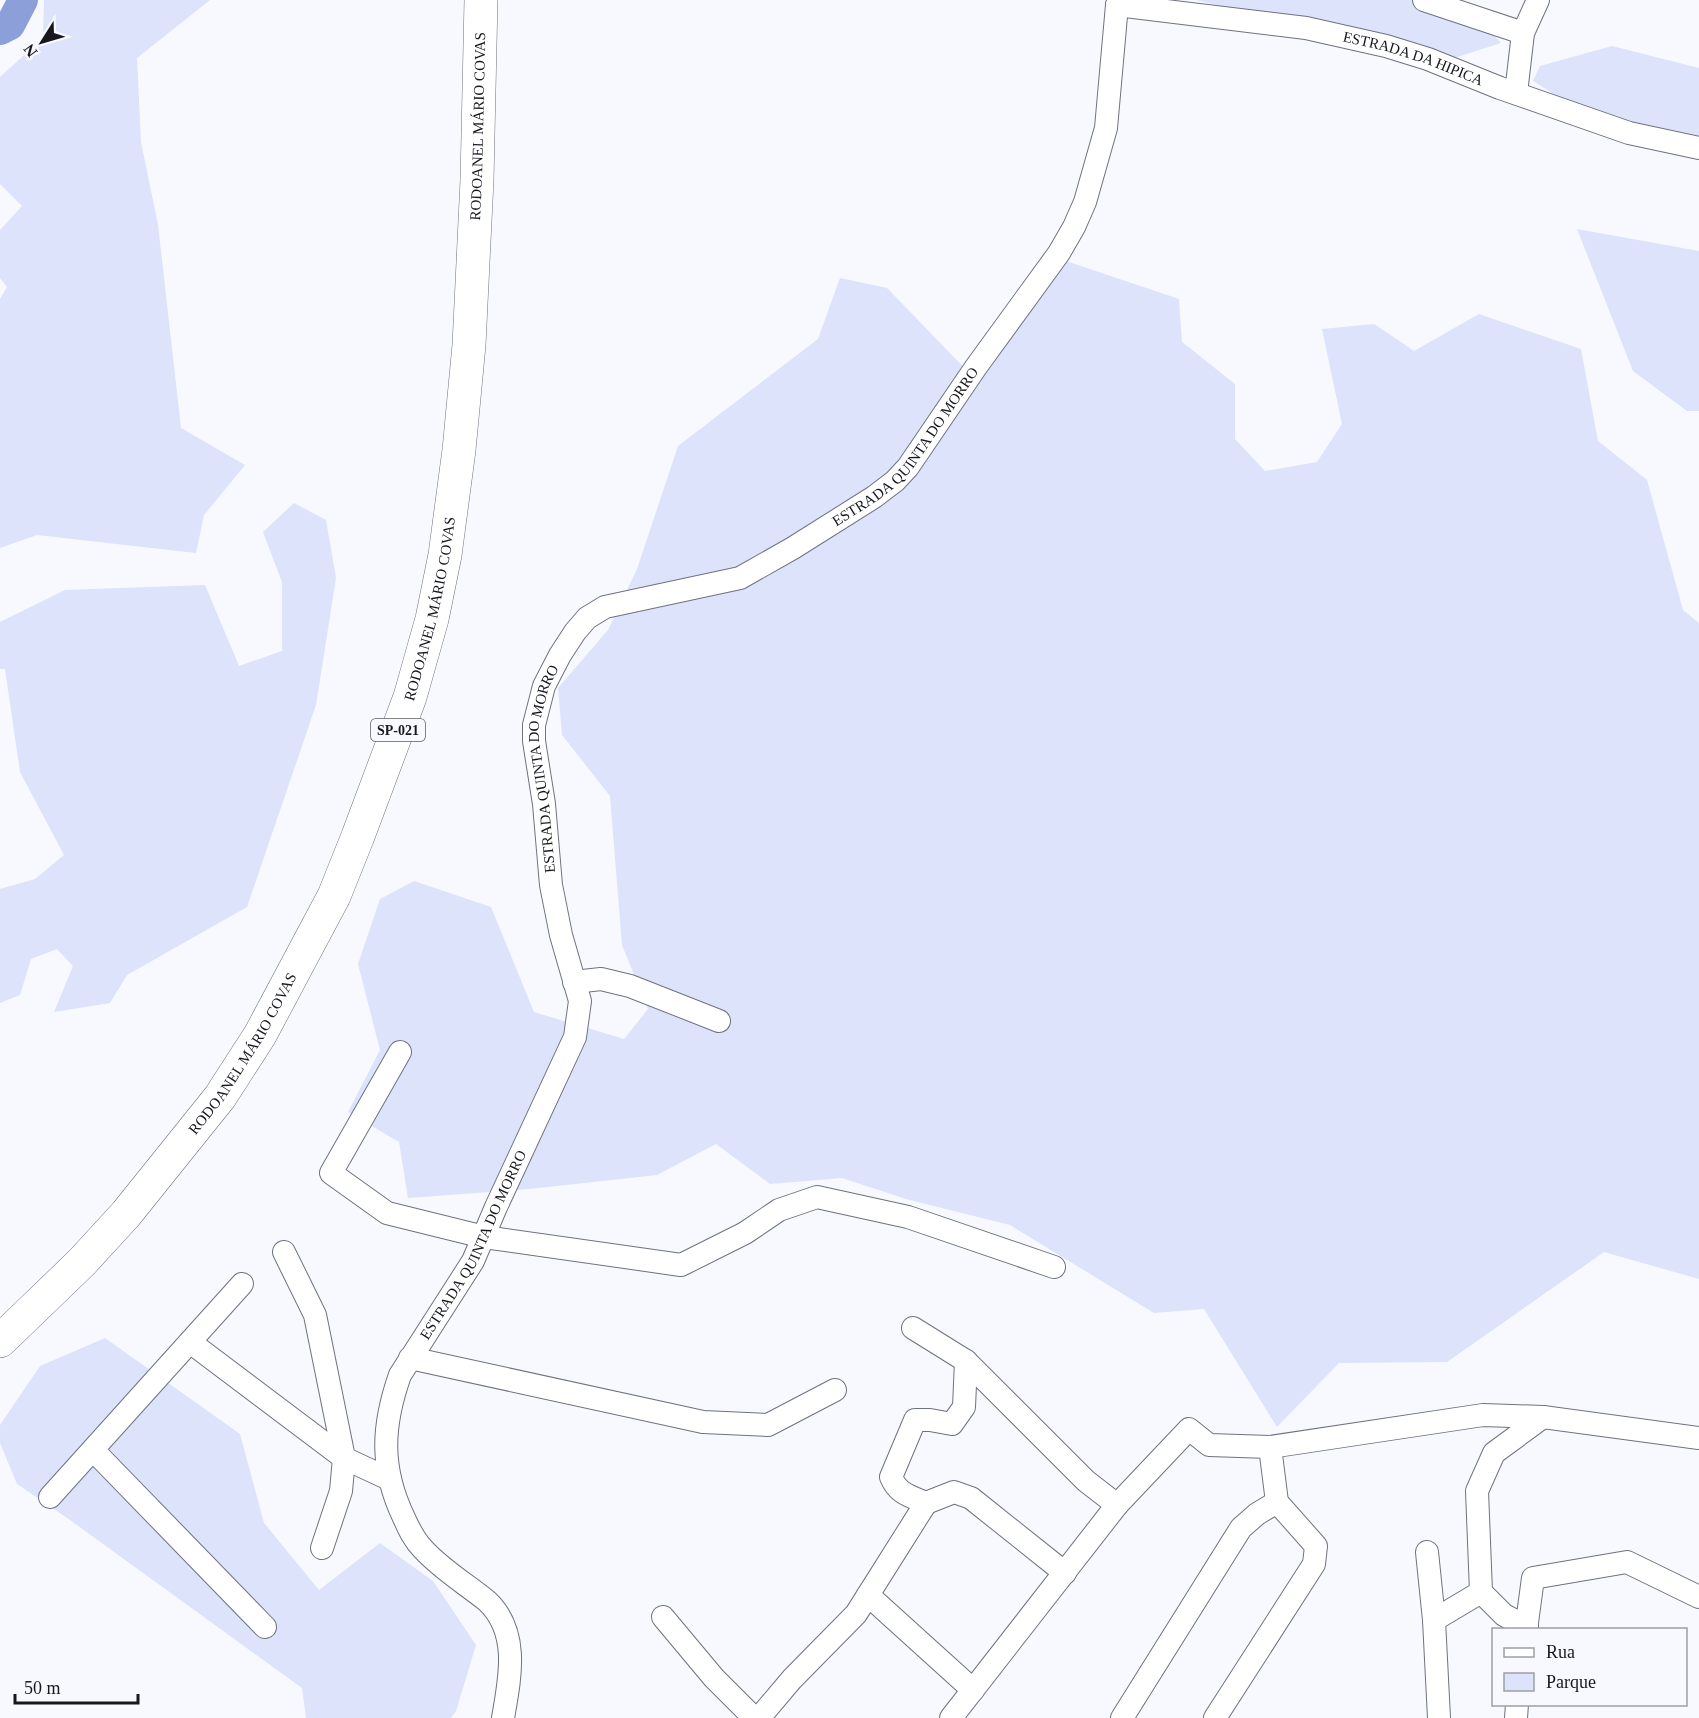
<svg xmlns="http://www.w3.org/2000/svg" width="1699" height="1718" viewBox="0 0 1699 1718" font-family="Georgia,serif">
<rect width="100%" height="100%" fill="#f7f9ff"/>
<path fill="#dce3fa" d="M44,0H210L137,58L141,142L158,225L181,428L245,465L204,515L196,553L37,535L0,548V299L7,287L0,278V230L22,206L0,184V77L43,38Z
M1196,0H1462L1501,43L1445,61Z
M1612,46L1699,68V143L1582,112L1533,81L1540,66Z
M1577,229L1699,251V411H1687L1633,371Z
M1063,260L1179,299L1182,342L1235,384V439L1265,471L1317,462L1342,424L1322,329L1374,324L1414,351L1479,314L1581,349L1598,441L1647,480L1683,610L1699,623V1279L1604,1252L1447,1362L1339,1363L1277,1427L1204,1309L1154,1313L1010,1225L906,1199L842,1178L770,1184L716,1144L657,1175L529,1189L408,1198L399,1142L348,1112L380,1050L358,964L380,899L414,881L491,907L534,1012L624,1039L648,1009L622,945L610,796L562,735L558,688L608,630L637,569L678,446L818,339L840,278L887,288L976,380Z
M294,503L326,520L336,578L316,705L247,907L127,975L110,1003L54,1012L73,966L57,949L31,959L20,995L0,1003V889L35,879L64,855L20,772L5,669H0V622L65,590L205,585L239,666L282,651V582L263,532Z
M105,1338L240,1434L264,1523L319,1590L380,1543L433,1581L476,1645L456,1711L451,1718H306L302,1688L70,1520L17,1484L0,1443V1425L40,1366Z"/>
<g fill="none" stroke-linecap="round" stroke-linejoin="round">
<path stroke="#8d9fd8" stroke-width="30" d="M0,30L10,25L23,0"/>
<g stroke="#6e7280" stroke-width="24">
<g id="minor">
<path d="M1424,0L1523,33"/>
<path id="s1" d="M1117,5L1306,28L1386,46L1428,59L1500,88L1629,133L1699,148"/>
<path d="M1516,93L1523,33L1538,0"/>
<path d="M574,982L601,979L630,986L719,1021"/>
<path d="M400,1052L331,1173L387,1213L484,1237L681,1265L745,1233L779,1210L817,1197L908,1217L1054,1267"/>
<path d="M284,1252L315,1315L344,1458L389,1479"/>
<path d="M190,1342L344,1458L341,1491L322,1548"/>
<path d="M410,1358L703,1422L768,1425L835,1390"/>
<path d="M966,1361L1086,1481L1117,1505"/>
<path d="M1543,1417L1699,1438"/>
<path d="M93,1450L265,1627"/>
<path d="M50,1497L242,1284"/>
<path d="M926,1503L954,1492L971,1498L1065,1573"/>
<path d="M1427,1552L1434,1620L1439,1718"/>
<path d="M868,1595L973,1690"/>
<path d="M663,1617L714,1678L754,1718"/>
<path d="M1434,1620L1481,1592"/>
<path d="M1526,1630L1533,1578L1627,1562L1699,1597"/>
<path id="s2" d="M503,1718C510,1678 520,1632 487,1601C466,1584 441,1569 423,1549C414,1540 409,1529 404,1518C380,1468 382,1426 400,1375L473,1261L496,1207L575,1037L580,1001L561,935L551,885L544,804L534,741V725L544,686L560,655L575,632L587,618L605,607L740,578L793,548L874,497L895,481L908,467L976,367L1059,253L1074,227L1085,202L1106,128L1117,5"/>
<path d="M759,1718L792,1679L856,1614L926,1503C910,1496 898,1494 891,1477L915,1420H930L952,1424L964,1407L966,1361L913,1328"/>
<path d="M951,1718L1117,1505L1189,1429L1209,1445L1270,1447L1483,1415L1543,1417L1494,1453L1477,1491L1481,1592L1504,1615L1527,1627"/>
<path d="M1122,1718L1241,1528L1257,1514L1277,1502"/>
<path d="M1215,1718L1314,1564L1316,1546L1277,1502L1270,1447"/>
<path d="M1516,1718L1517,1704"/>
</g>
</g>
<g stroke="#6e7280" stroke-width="34">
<g id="highway">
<path id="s3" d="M0,1341L82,1262L126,1214L220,1097L260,1035L334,896L358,836L410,697L432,619L445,555L459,450L469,345L477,180L481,0"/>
</g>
</g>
<use href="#minor" stroke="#fff" stroke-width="22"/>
<use href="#highway" stroke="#fff" stroke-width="33"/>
</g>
<g text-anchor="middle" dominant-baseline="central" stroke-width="6" stroke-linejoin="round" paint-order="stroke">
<rect fill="#f7f9ff" stroke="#5a5c61" stroke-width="1.5" x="371" y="719" width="54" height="22" rx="4.5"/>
<g font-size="14" font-weight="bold" fill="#16181d">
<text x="398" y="730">SP-021</text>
</g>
<g font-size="15" fill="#16181d" stroke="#f7f9ff">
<text stroke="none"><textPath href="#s1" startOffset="302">ESTRADA DA HIPICA</textPath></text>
<text stroke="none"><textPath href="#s3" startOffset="1350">RODOANEL MÁRIO COVAS</textPath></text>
<text stroke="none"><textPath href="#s2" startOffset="1584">ESTRADA QUINTA DO MORRO</textPath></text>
<text stroke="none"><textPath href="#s3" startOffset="864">RODOANEL MÁRIO COVAS</textPath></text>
<text stroke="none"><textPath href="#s2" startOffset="1046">ESTRADA QUINTA DO MORRO</textPath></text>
<text stroke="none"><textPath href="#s3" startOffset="378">RODOANEL MÁRIO COVAS</textPath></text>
<text stroke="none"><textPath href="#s2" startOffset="540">ESTRADA QUINTA DO MORRO</textPath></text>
</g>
</g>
<rect x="1492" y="1628" width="195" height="78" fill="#f7f9ff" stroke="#9d9fa5" stroke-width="1.5"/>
<rect x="1504" y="1648" width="30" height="9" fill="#ffffff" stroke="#9d9fa5" stroke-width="1.5"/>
<text x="1546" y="1658" font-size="18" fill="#16181d">Rua</text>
<rect x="1504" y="1673" width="30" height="18" fill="#dce3fa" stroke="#9d9fa5" stroke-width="1.5"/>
<text x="1546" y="1688" font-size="18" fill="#16181d">Parque</text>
<g transform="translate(42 42) rotate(233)" stroke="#f7f9ff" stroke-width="4.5" paint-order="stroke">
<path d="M0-4.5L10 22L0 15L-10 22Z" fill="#16181d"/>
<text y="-9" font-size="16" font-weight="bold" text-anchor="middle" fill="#16181d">N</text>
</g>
<path d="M15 1694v9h123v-9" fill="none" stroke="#16181d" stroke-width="3"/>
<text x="24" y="1694" font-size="18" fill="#16181d" stroke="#f7f9ff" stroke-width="4.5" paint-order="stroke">50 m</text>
</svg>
